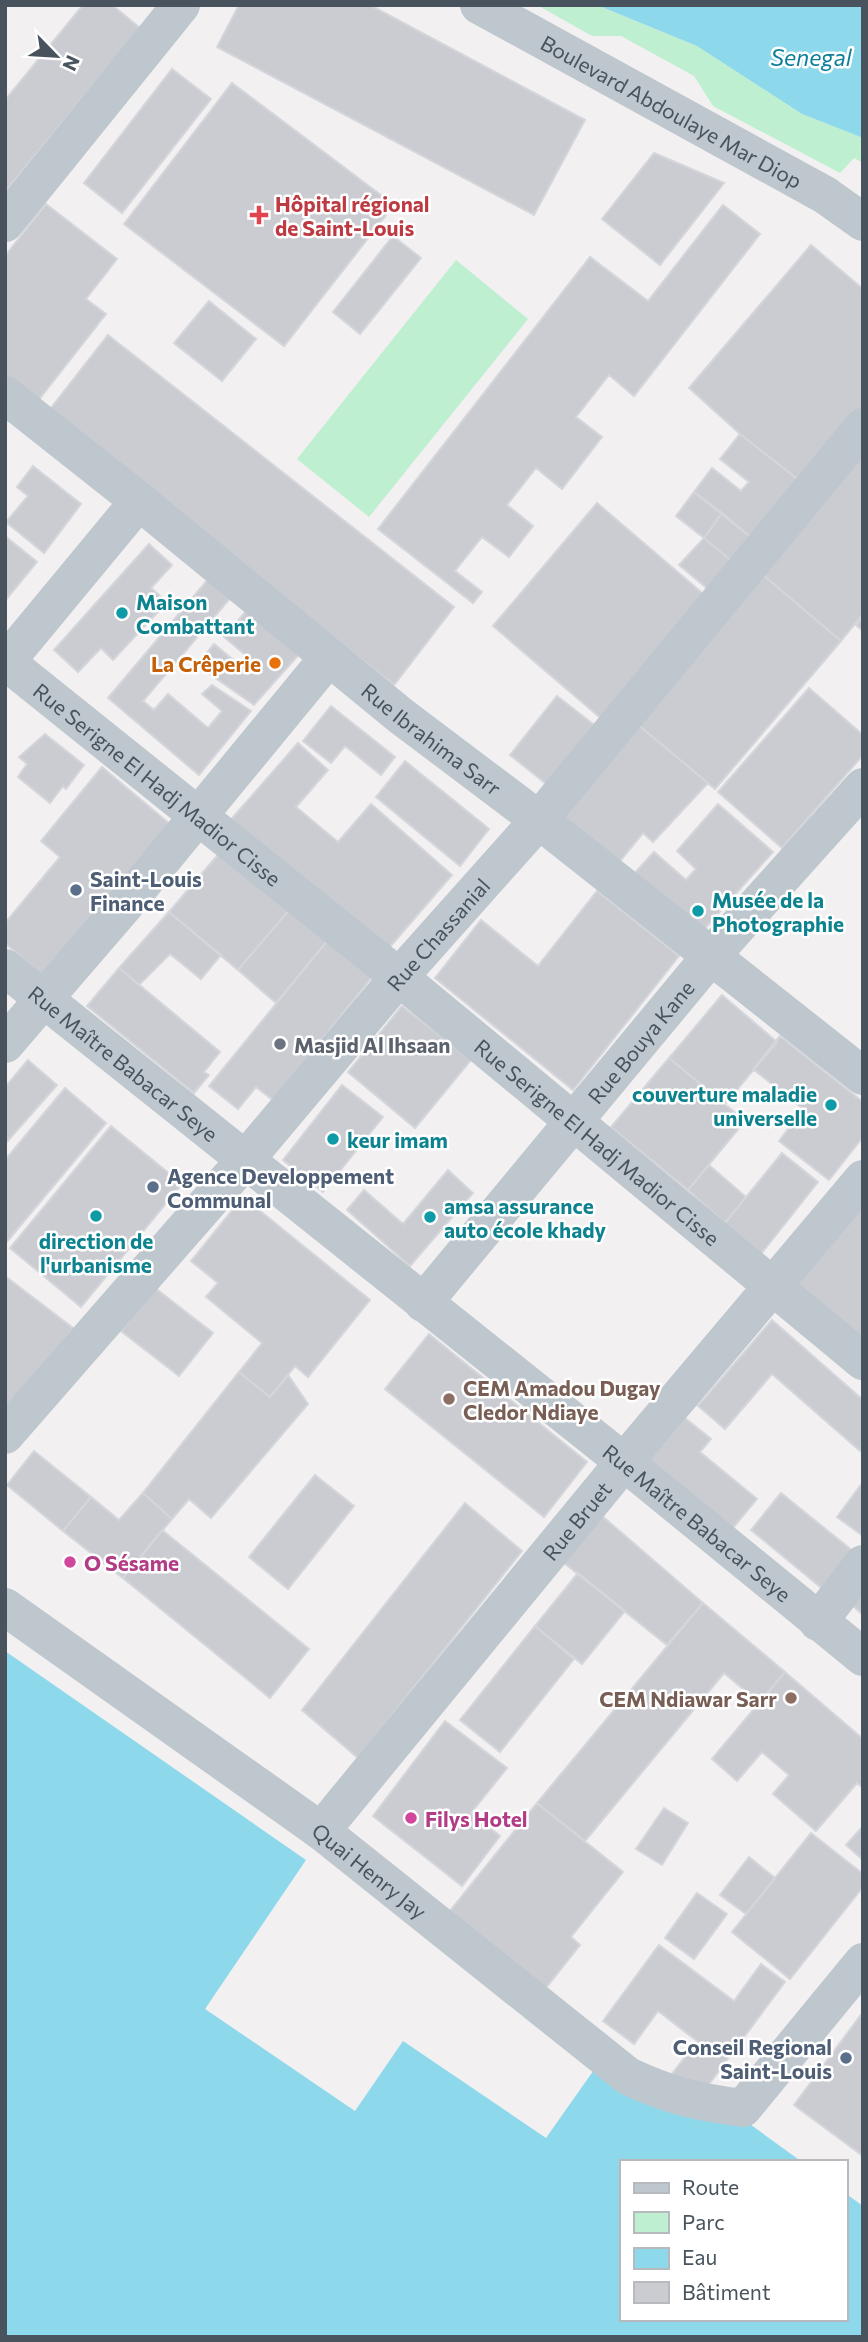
<svg xmlns="http://www.w3.org/2000/svg" width="868" height="2342" viewBox="0 0 868 2342" font-family="Commissioner,sans-serif">
<rect width="100%" height="100%" fill="#f2f0f0"/>
<path fill="#bfefd1" d="M537,5H597L697,46L802,114L863,138V163L854,158L840,173L713,106L694,76L621,36H592Z
M456,260L528,319L369,517L297,459Z"/>
<path fill="#8dd9eb" d="M597,5H863V138L802,114L697,46Z
M5,1651L306,1860L205,2009L355,2111L403,2041L546,2138L596,2067L747,2122L802,2162H621V2319H845V2193L863,2206V2337H5Z"/>
<path fill="#caccd2" stroke="#d4d6db" stroke-width="2" d="M83,5H112L140,28L5,192V100Z
M239,5H370L585,120L534,215L217,47Z
M172,69L211,99L122,213L84,183Z
M232,83L394,205L284,346L124,224Z
M654,153L724,183L660,265L602,219Z
M46,204L117,259L86,299L106,314L37,402L5,377V256Z
M723,205L760,234L634,396L609,375L576,417L602,437L562,489L536,468L507,505L533,526L509,557L482,537L455,571L482,592L473,603L378,529L590,257L648,301Z
M393,236L421,258L360,334L333,312Z
M811,245L863,289V407L800,481L740,434L689,388Z
M209,301L256,339L222,381L174,343Z
M108,335L454,607L394,685L47,413Z
M740,434L800,481L753,539L694,492L712,468L741,491L749,482L720,459Z
M863,447V614L841,641L762,574Z
M33,466L81,504L44,553L6,522L28,496L17,487Z
M694,492L722,513L704,538L676,516Z
M597,503L714,603L610,726L493,626Z
M722,513L753,539L733,562L704,538Z
M5,536L37,562L5,601Z
M704,538L733,562L709,590L679,565Z
M149,544L172,565L151,588L167,602L113,660L101,648L78,672L54,650Z
M762,574L841,641L715,789L636,723Z
M210,577L232,596L143,701L154,710L168,694L208,728L222,711L202,694L212,685L251,711L199,775L108,698Z
M248,609L301,652L254,705L197,665L214,644L242,667L249,658L224,637Z
M863,617V631L856,625Z
M809,688L863,735V755L782,848L718,792Z
M557,696L606,734L550,787L510,755Z
M331,706L395,757L381,775L345,746L331,763L303,741Z
M636,723L708,783L653,842L643,833L616,866L553,814Z
M45,734L84,765L66,789L63,786L50,803L18,777L27,764L19,757Z
M298,743L328,770L296,807L338,842L371,804L452,875L382,956L228,823Z
M405,761L489,829L460,866L376,797Z
M102,767L172,826L46,978L5,943V923L60,857L41,841Z
M718,804L773,852L699,935L632,876L654,852L686,880L696,869L677,851Z
M228,843L296,902L238,970L169,912Z
M597,891L679,956L573,1090L435,978L481,920L538,966Z
M296,902L333,934L276,1003L238,970Z
M169,912L221,955L201,979L170,954L139,985L119,968Z
M333,934L377,971L273,1100L256,1087L238,1109L209,1086Z
M119,968L220,1052L204,1072L209,1075L194,1093L87,1006Z
M722,995L777,1042L725,1104L669,1058Z
M402,1006L471,1060L415,1128L348,1072Z
M780,1036L863,1102V1137L829,1180L779,1141L803,1109L753,1069Z
M669,1058L745,1121L688,1190L611,1127Z
M28,1060L57,1085L5,1144V1087Z
M342,1085L383,1117L323,1192L283,1160Z
M65,1088L106,1123L5,1244V1160Z
M111,1126L182,1184L81,1307L10,1248Z
M782,1153L818,1182L761,1254L725,1223Z
M709,1165L746,1197L725,1223L688,1190Z
M448,1170L473,1193L410,1266L347,1210L364,1190L403,1224Z
M863,1193V1340L791,1279Z
M243,1197L370,1300L308,1377L295,1366L270,1397L239,1372L262,1343L206,1297L218,1283L191,1261Z
M5,1276L73,1328L5,1416Z
M155,1288L213,1333L179,1376L121,1331Z
M772,1320L863,1400V1448L860,1451L772,1374L725,1429L698,1406Z
M429,1334L587,1462L544,1517L385,1389Z
M239,1372L270,1397L288,1375L308,1404L211,1518L189,1499L172,1519L143,1493Z
M685,1418L711,1439L700,1452L757,1499L732,1529L649,1460Z
M34,1451L91,1497L63,1531L7,1485Z
M315,1475L354,1506L288,1589L249,1557Z
M863,1482V1536L837,1517Z
M143,1493L172,1519L123,1578L63,1531L91,1497L119,1520Z
M781,1493L854,1552L824,1590L751,1530Z
M465,1503L522,1551L358,1758L302,1710Z
M601,1515L703,1603L667,1645L563,1562Z
M162,1530L309,1649L270,1698L123,1578Z
M578,1573L625,1611L582,1664L535,1626Z
M863,1594V1615L853,1606Z
M703,1603L785,1672L760,1703L724,1673L585,1841L537,1803Z
M535,1626L574,1659L500,1752L460,1720Z
M785,1672L863,1739V1788L857,1783L816,1831L773,1794L789,1775L762,1752L737,1781L712,1759Z
M445,1721L507,1768L471,1813L500,1836L462,1886L373,1816Z
M537,1803L623,1872L571,1937L580,1945L545,1989L449,1912Z
M664,1808L688,1823L662,1865L636,1849Z
M863,1826V1860L846,1845Z
M811,1833L863,1874V1887L790,1979L732,1932Z
M749,1857L775,1878L746,1914L720,1895Z
M697,1893L727,1914L694,1959L665,1938Z
M659,1945L734,2001L761,1964L785,1982L701,2095L672,2074L697,2041L658,2011L634,2044L603,2021Z
M863,2012V2156L794,2105Z"/>
<g fill="none" stroke-linecap="round" stroke-linejoin="round">
<g stroke="#bec7ce" stroke-width="38">
<path id="s1" d="M479,5L825,195L863,222"/>
<path d="M5,223L181,5"/>
<path id="s2" d="M5,395L139,501L401,716L539,820L863,1076"/>
<path id="s3" d="M5,661L399,977L863,1361"/>
<path d="M5,663L139,501"/>
<path id="s4" d="M5,968L624,1462L863,1657"/>
<path d="M5,1044L129,900L329,657"/>
<path id="s5" d="M423,1303L711,956L863,787"/>
<path id="s6" d="M5,1435L246,1159L399,977L539,820L863,427"/>
<path id="s7" d="M5,1607L321,1831L628,2076C670,2096 698,2102 743,2108L863,1962"/>
<path d="M818,1622L863,1564"/>
<path id="s8" d="M321,1831L624,1462L863,1179"/>
</g>
</g>
<path fill="#e0444e" stroke="#fff" stroke-width="2.5" d="M255.5 204.5h7v7h7v7h-7v7h-7v-7h-7v-7h7z"/>
<g fill="#0f9aa8" stroke="#fff" stroke-width="2.5">
<circle cx="122" cy="613" r="7"/>
<circle cx="698" cy="911" r="7"/>
<circle cx="831" cy="1105" r="7"/>
<circle cx="333" cy="1139" r="7"/>
<circle cx="96" cy="1216" r="7"/>
<circle cx="430" cy="1217" r="7"/>
</g>
<circle fill="#e8710a" stroke="#fff" stroke-width="2.5" cx="275" cy="663" r="7"/>
<g fill="#5c6f8a" stroke="#fff" stroke-width="2.5">
<circle cx="76" cy="890" r="7"/>
<circle cx="153" cy="1187" r="7"/>
<circle cx="846" cy="2058" r="7"/>
</g>
<circle fill="#6b7280" stroke="#fff" stroke-width="2.5" cx="280" cy="1044" r="7"/>
<g fill="#8d6e63" stroke="#fff" stroke-width="2.5">
<circle cx="449" cy="1399" r="7"/>
<circle cx="791" cy="1698" r="7"/>
</g>
<g fill="#d1479c" stroke="#fff" stroke-width="2.5">
<circle cx="70" cy="1562" r="7"/>
<circle cx="411" cy="1818" r="7"/>
</g>
<g text-anchor="middle" dominant-baseline="central" stroke-width="5" stroke-linejoin="round" paint-order="stroke">
<g font-size="21" fill="#48535d" stroke="#fff">
<text stroke="none"><textPath href="#s1" startOffset="220">Boulevard Abdoulaye Mar Diop</textPath></text>
<text stroke="none"><textPath href="#s2" startOffset="548">Rue Ibrahima Sarr</textPath></text>
<text stroke="none"><textPath href="#s3" startOffset="196">Rue Serigne El Hadj Madior Cisse</textPath></text>
<text stroke="none"><textPath href="#s6" startOffset="662">Rue Chassanial</textPath></text>
<text stroke="none"><textPath href="#s5" startOffset="340">Rue Bouya Kane</textPath></text>
<text stroke="none"><textPath href="#s4" startOffset="152">Rue Maître Babacar Seye</textPath></text>
<text stroke="none"><textPath href="#s3" startOffset="763">Rue Serigne El Hadj Madior Cisse</textPath></text>
<text stroke="none"><textPath href="#s8" startOffset="402">Rue Bruet</textPath></text>
<text stroke="none"><textPath href="#s4" startOffset="887">Rue Maître Babacar Seye</textPath></text>
<text stroke="none"><textPath href="#s7" startOffset="450">Quai Henry Jay</textPath></text>
</g>
<g font-size="21" font-weight="bold" fill="#be3a42" stroke="#fff" text-anchor="start">
<text x="275" y="203">Hôpital régional<tspan x="275" dy="24">de Saint-Louis</tspan></text>
</g>
<g font-size="21" font-weight="bold" fill="#0d838f" stroke="#fff" text-anchor="start">
<text x="136" y="601">Maison<tspan x="136" dy="24">Combattant</tspan></text>
<text x="712" y="899">Musée de la<tspan x="712" dy="24">Photographie</tspan></text>
<text x="817" y="1093" text-anchor="end">couverture maladie<tspan x="817" dy="24">universelle</tspan></text>
<text x="347" y="1139">keur imam</text>
<text x="444" y="1205">amsa assurance<tspan x="444" dy="24">auto école khady</tspan></text>
<text x="96" y="1240" text-anchor="middle">direction de<tspan x="96" dy="24">l'urbanisme</tspan></text>
</g>
<g font-size="21" font-weight="bold" fill="#c56008" stroke="#fff" text-anchor="end">
<text x="261" y="663">La Crêperie</text>
</g>
<g font-size="21" font-weight="bold" fill="#4e5e75" stroke="#fff" text-anchor="start">
<text x="90" y="878">Saint-Louis<tspan x="90" dy="24">Finance</tspan></text>
<text x="167" y="1175">Agence Developpement<tspan x="167" dy="24">Communal</tspan></text>
<text x="832" y="2046" text-anchor="end">Conseil Regional<tspan x="832" dy="24">Saint-Louis</tspan></text>
</g>
<g font-size="21" font-weight="bold" fill="#5b616d" stroke="#fff" text-anchor="start">
<text x="294" y="1044">Masjid Al Ihsaan</text>
</g>
<g font-size="21" font-weight="bold" fill="#785e54" stroke="#fff" text-anchor="start">
<text x="463" y="1387">CEM Amadou Dugay<tspan x="463" dy="24">Cledor Ndiaye</tspan></text>
<text x="777" y="1698" text-anchor="end">CEM Ndiawar Sarr</text>
</g>
<g font-size="21" font-weight="bold" fill="#b23c85" stroke="#fff" text-anchor="start">
<text x="84" y="1562">O Sésame</text>
<text x="425" y="1818">Filys Hotel</text>
</g>
<g font-size="23" font-style="italic" fill="#0e7f9b" stroke="#fff">
<text x="811" y="57">Senegal</text>
</g>
</g>
<rect width="868" height="2342" fill="none" stroke="#48535d" stroke-width="14"/>
<rect x="620" y="2160" width="228" height="161" fill="#ffffff" stroke="#b6babe" stroke-width="2"/>
<rect x="634" y="2183" width="35" height="10" fill="#bec7ce" stroke="#b6babe" stroke-width="2"/>
<text x="682" y="2195" font-size="21" fill="#48535d">Route</text>
<rect x="634" y="2212" width="35" height="21" fill="#bfefd1" stroke="#b6babe" stroke-width="2"/>
<text x="682" y="2230" font-size="21" fill="#48535d">Parc</text>
<rect x="634" y="2248" width="35" height="21" fill="#8dd9eb" stroke="#b6babe" stroke-width="2"/>
<text x="682" y="2265" font-size="21" fill="#48535d">Eau</text>
<rect x="634" y="2282" width="35" height="21" fill="#caccd2" stroke="#b6babe" stroke-width="2"/>
<text x="682" y="2300" font-size="21" fill="#48535d">Bâtiment</text>
<g transform="translate(56 56) rotate(115)" stroke="#ffffff" stroke-width="5" paint-order="stroke">
<path d="M0-5L12 26L0 18L-12 26Z" fill="#48535d"/>
<text y="-10" font-size="19" font-weight="bold" text-anchor="middle" fill="#48535d">N</text>
</g>
</svg>
